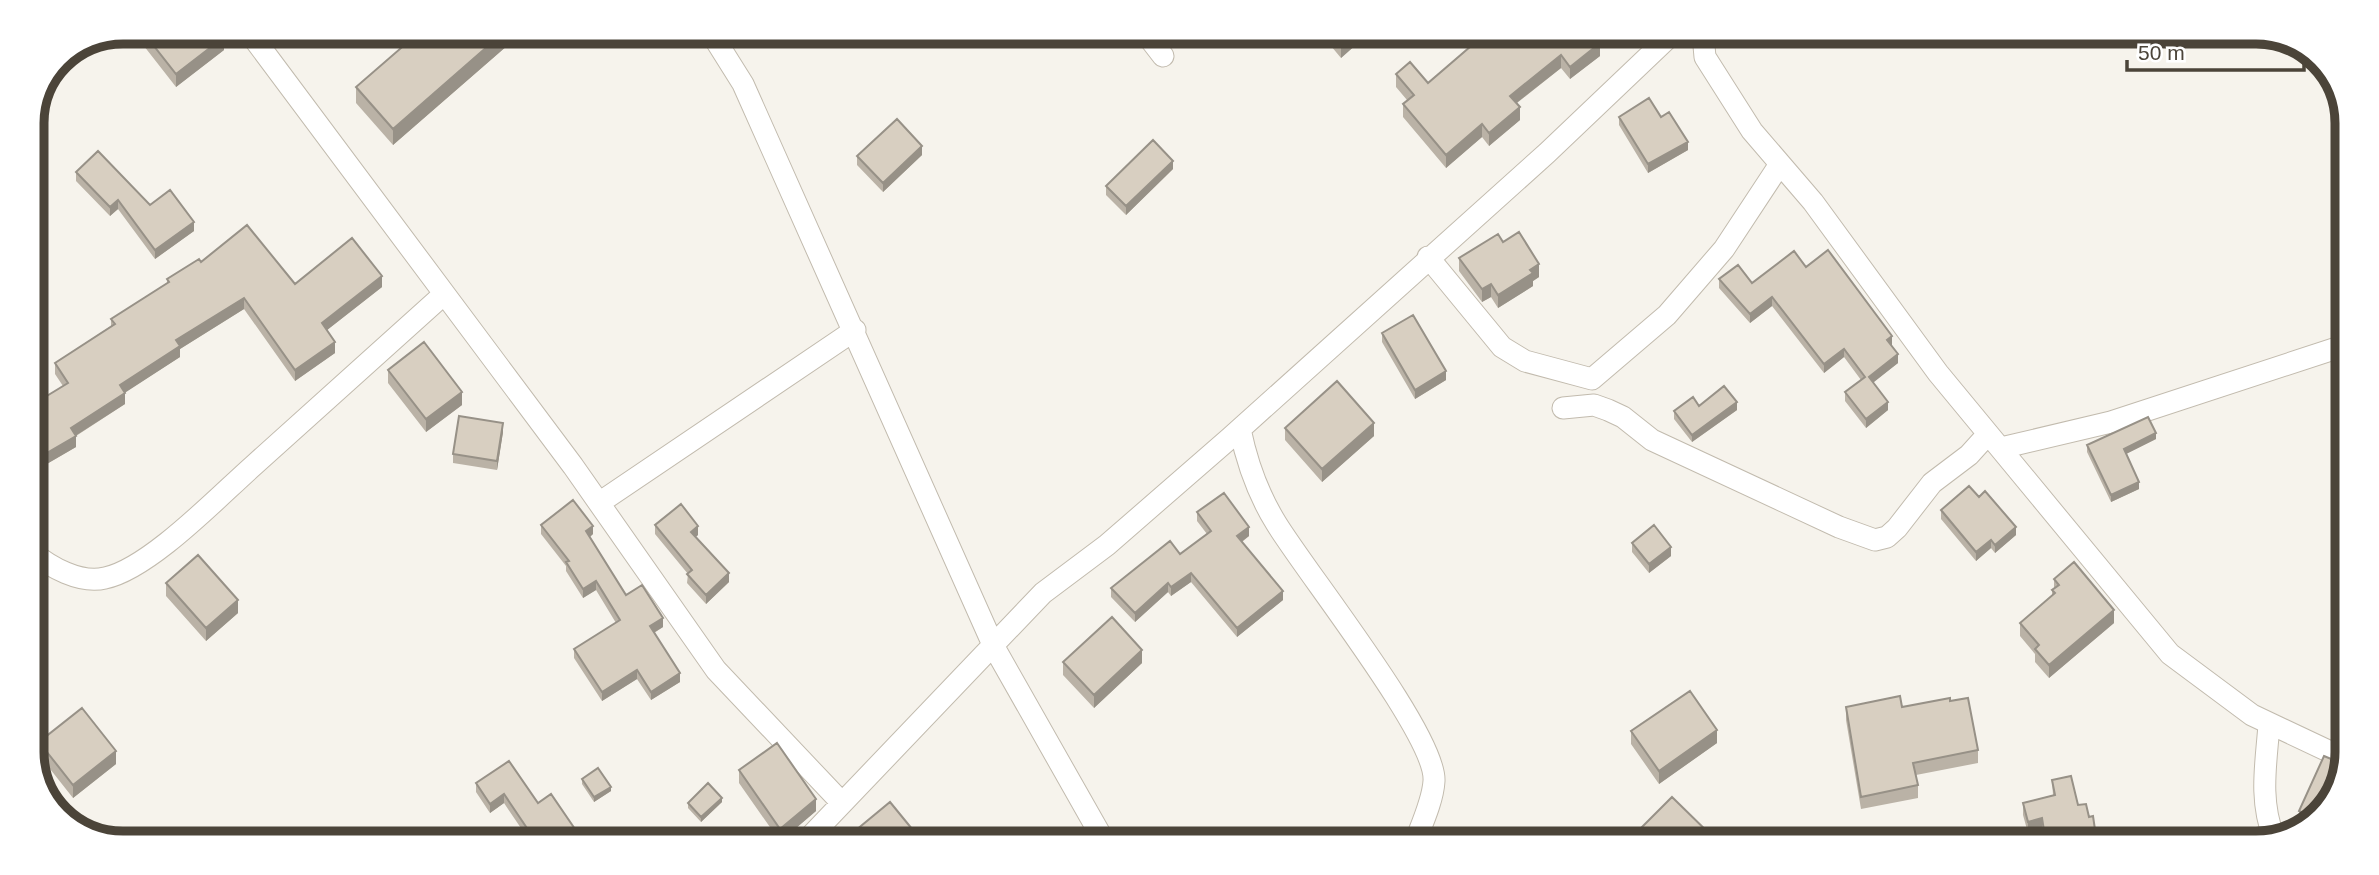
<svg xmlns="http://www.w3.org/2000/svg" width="2379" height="875" viewBox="0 0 2379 875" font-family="Helvetica,sans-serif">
<rect width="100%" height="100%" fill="#f6f3ec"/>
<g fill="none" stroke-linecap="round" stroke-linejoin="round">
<g stroke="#c2bbae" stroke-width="23">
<path id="street" d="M249,32L573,466L716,670L841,802
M711,33L743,84L994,647L1104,841
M1146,34L1163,56
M1703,35L1705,57L1752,131L1813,202L1938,373L2170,654L2252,715L2343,758
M1428,257L1502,347L1525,361L1592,379L1667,315L1724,249L1780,164
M1563,408L1594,405L1608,410L1623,417L1652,440L1839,527L1875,540L1887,537L1897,528L1932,483L1969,455L1988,434
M1240,429C1247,463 1258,494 1276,523C1305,571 1437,736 1434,781C1433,800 1422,824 1415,842
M2001,448L2111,422L2346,345
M599,503L855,330
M32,552C50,567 80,584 105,578C149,569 218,497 253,466C316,409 380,352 443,295
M2269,725C2266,764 2259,800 2274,838
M807,840L1043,593L1107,545L1230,438L1547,153L1671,35"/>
</g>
<use href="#street" stroke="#fff" stroke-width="21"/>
</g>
<path fill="#bab2a6" d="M133,32H220L224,50L176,87Z
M386,32H523L393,145L356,103V87L400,49Z
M1321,34H1368L1341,58Z
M1484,34L1593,35L1600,56L1570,79L1561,68L1517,103L1520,120L1489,146L1482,137L1446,168L1403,117V104L1407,100L1396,87V74L1428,83Z
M1619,117H1661L1688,150L1648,173L1619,125Z
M922,155L883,192L857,165V156Z
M1173,169L1126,215L1106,195V186Z
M76,172L150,205L194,231L155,259L118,209L110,216L76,181Z
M1503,242L1539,277L1533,281V286L1498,308L1491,297L1482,302L1459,271V258Z
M201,262L295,284L382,287L327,330L335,353L295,381L244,309L180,349V357L125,392V404L76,436V447L45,465L32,442V405L63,386L55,374V363L111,326V319L167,283V279Z
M1806,267L1892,345L1898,363L1873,382L1888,410L1866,428L1845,401V392L1861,380L1844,357L1824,373L1772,306L1750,323L1719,288V279L1752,283Z
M1382,333L1446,380L1415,399L1382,342Z
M388,370L462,405L426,432L388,383Z
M1737,410L1692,442L1674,419V411Z
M1285,428L1374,436L1322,482L1285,440Z
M503,432L497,470L453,463V454Z
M2156,439L2126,454L2139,489L2111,502L2087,452V445Z
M1979,497L2016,535L1995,553L1991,548L1976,561L1941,519V510Z
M1197,512L1249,536L1242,542L1283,600L1237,637L1191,582L1171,596L1168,592L1135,622L1111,597V588L1180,554L1207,534L1197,521Z
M541,525L593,534L590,537L626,595L663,627L654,633L680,682L651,700L637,679L602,701L574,658V649L616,623L596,590L583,598L566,571V566L541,534Z
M655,525L698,535L695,537L729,582L706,604L687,583L688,574L655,534Z
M1632,543L1671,556L1649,573L1632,552Z
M2054,579L2114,623L2049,678L2035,662V654L2020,636V623L2052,595V590L2054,589Z
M166,583L238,613L206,641L166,596Z
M1063,662L1142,663L1094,708L1063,675Z
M1950,701L1978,750V763L1916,775L1918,785V798L1861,809L1846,720V707H1902Z
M1631,731L1717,743L1659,784L1631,744Z
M39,742L116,764L73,798L39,755Z
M739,770L816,811L782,840H779L739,783Z
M582,779L611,791L594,802L582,784Z
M2052,780L2078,805L2089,817L2097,843H2044L2042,829L2028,833L2023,815V803L2053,795Z
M2343,781L2312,825L2299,820V811Z
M476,783L538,803L577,840H529L504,803L490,813L476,792Z
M722,802L701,822L688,808V803Z"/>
<path fill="#979187" d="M504,32H523L393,145V129Z
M1354,34H1368L1341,58V45Z
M224,37V50L176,87V74Z
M1600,43V56L1570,79V67Z
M1561,55V68L1510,108V96Z
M1520,107V120L1489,146V133Z
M1482,124V137L1446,168V155Z
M1688,142V150L1648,173V164Z
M922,146V155L883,192V183Z
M1173,161V169L1126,215V206Z
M118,200V209L110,216V207Z
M194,222V231L155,259V250Z
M1539,264V277L1533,281V286L1498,308V295L1530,270Z
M382,276V287L322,334V323Z
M1491,284V297L1482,302V289Z
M1772,297V306L1750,323V314Z
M244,298V309L180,349V357L120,396V385L176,340Z
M33,299V312L32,313V300Z
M1892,336V345L1887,349V340Z
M335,342V353L295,381V370Z
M1844,349V357L1824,373V364Z
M1898,354V363L1869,386V377Z
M1446,371V380L1415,399V390Z
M462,392V405L426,432V419Z
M125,393V404L72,438L76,436V447L45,465V454L71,428Z
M1737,402V410L1692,442V435Z
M1888,402V410L1866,428V419Z
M503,423V432L497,470V461Z
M1374,423V436L1322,482V469Z
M2156,433V439L2124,455V449Z
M2139,482V489L2111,502V495Z
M593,526V534L586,540V531Z
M698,526V535L691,541V532Z
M1249,527V536L1237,545V536Z
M2016,527V535L1995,553V545Z
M1991,540V548L1976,561V552Z
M1671,547V556L1649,573V564Z
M729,573V582L706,604V595Z
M1191,573V582L1171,596V587Z
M596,581V590L583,598V589Z
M1168,583V592L1135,622V613Z
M1283,591V600L1237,637V628Z
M238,600V613L206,641V628Z
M2114,610V623L2049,678V665Z
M663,618V627L650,635V626Z
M1142,650V663L1094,708V695Z
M637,670V679L602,701V692Z
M680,673V682L651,700V692Z
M1717,730V743L1659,784V771Z
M116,751V764L73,798V785Z
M611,787V791L594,802V797Z
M504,794V803L490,813V804Z
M722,798V802L701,822V817Z
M816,799V811L782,840H780V829Z
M2042,818V829L2028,833V822Z
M577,832V840H566Z"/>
<path fill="#d8cfc1" stroke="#979187" stroke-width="2" d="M143,32H220L224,37L176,74Z
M399,32H504L393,129L356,87L408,42Z
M1332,34H1354L1341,45Z
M1485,34L1593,35L1600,43L1570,67L1561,55L1510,96L1520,107L1489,133L1482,124L1446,155L1403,104L1414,95L1396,74L1410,62L1428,83Z
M1649,98L1661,117L1669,112L1688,142L1648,164L1619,117Z
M897,119L922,146L883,183L857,156Z
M1153,140L1173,161L1126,206L1106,186Z
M98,151L150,205L170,190L194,222L155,250L118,200L110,207L76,172Z
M247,225L295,284L352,238L382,276L322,323L335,342L295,370L244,298L176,340L180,346L120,385L125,393L71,428L76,436L45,454L32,431V405L68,383L55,363L115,324L111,319L169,282L167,279L199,259L201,262Z
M1519,232L1539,264L1530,270L1533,273L1498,295L1491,284L1482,289L1459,258L1498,234L1503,242Z
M1828,250L1892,336L1887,340L1898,354L1869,377L1888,402L1866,419L1845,392L1865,377L1844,349L1824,364L1772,297L1750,314L1719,279L1738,265L1752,283L1794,251L1806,267Z
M1413,315L1446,371L1415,390L1382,333Z
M424,342L462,392L426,419L388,370Z
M1337,381L1374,423L1322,469L1285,428Z
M1724,386L1737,402L1692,435L1674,411L1693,397L1699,406Z
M459,416L503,423L497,461L453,454Z
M2148,417L2156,433L2124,449L2139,482L2111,495L2087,445Z
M1969,486L1979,497L1985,491L2016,527L1995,545L1991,540L1976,552L1941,510Z
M1224,493L1249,527L1237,536L1283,591L1237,628L1191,573L1171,587L1168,583L1135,613L1111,588L1170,541L1180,554L1211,531L1197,512Z
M573,500L593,526L586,531L626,595L642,585L663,618L650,626L680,673L651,692L637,670L602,692L574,649L620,620L596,581L583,589L566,562L569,561L541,525Z
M681,504L698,526L691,532L729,573L706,595L687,574L692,570L655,525Z
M1654,525L1671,547L1649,564L1632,543Z
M198,555L238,600L206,628L166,583Z
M2074,562L2114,610L2049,665L2035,649L2039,645L2020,623L2055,593L2052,590L2059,585L2054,579Z
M1112,617L1142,650L1094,695L1063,662Z
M1690,691L1717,730L1659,771L1631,731Z
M1900,696L1902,707L1950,698V701L1968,698L1978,750L1913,763L1918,785L1861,797L1846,707Z
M82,708L116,751L73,785L39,742Z
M777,743L816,799L780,829L739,770Z
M2324,756L2343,764V781L2316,819L2299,811Z
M509,761L538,803L551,794L577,832L566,840H535L504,794L490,804L476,783Z
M598,768L611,787L594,797L582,779Z
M2071,776L2078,805L2086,804L2089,817L2093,816L2097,843H2046L2042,818L2028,822L2023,803L2055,795L2052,780Z
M708,783L722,798L701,817L688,803Z
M1672,797L1718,842H1627Z
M890,802L917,835L911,841L844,840Z
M1884,839L1885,843H1868Z"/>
<path d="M0 0H2379V875H0ZM123 44H2256A79 79 0 0 1 2335 123V752A79 79 0 0 1 2256 831H123A79 79 0 0 1 44 752V123A79 79 0 0 1 123 44Z" fill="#fff" fill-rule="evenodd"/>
<path fill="none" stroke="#4b4439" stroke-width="9" d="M123 44H2256A79 79 0 0 1 2335 123V752A79 79 0 0 1 2256 831H123A79 79 0 0 1 44 752V123A79 79 0 0 1 123 44Z"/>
<path d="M2127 60v10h177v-10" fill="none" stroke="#4b4439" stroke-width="3.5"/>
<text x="2138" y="60" font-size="21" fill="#4b4439" stroke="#ffffff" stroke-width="5" paint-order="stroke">50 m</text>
</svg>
